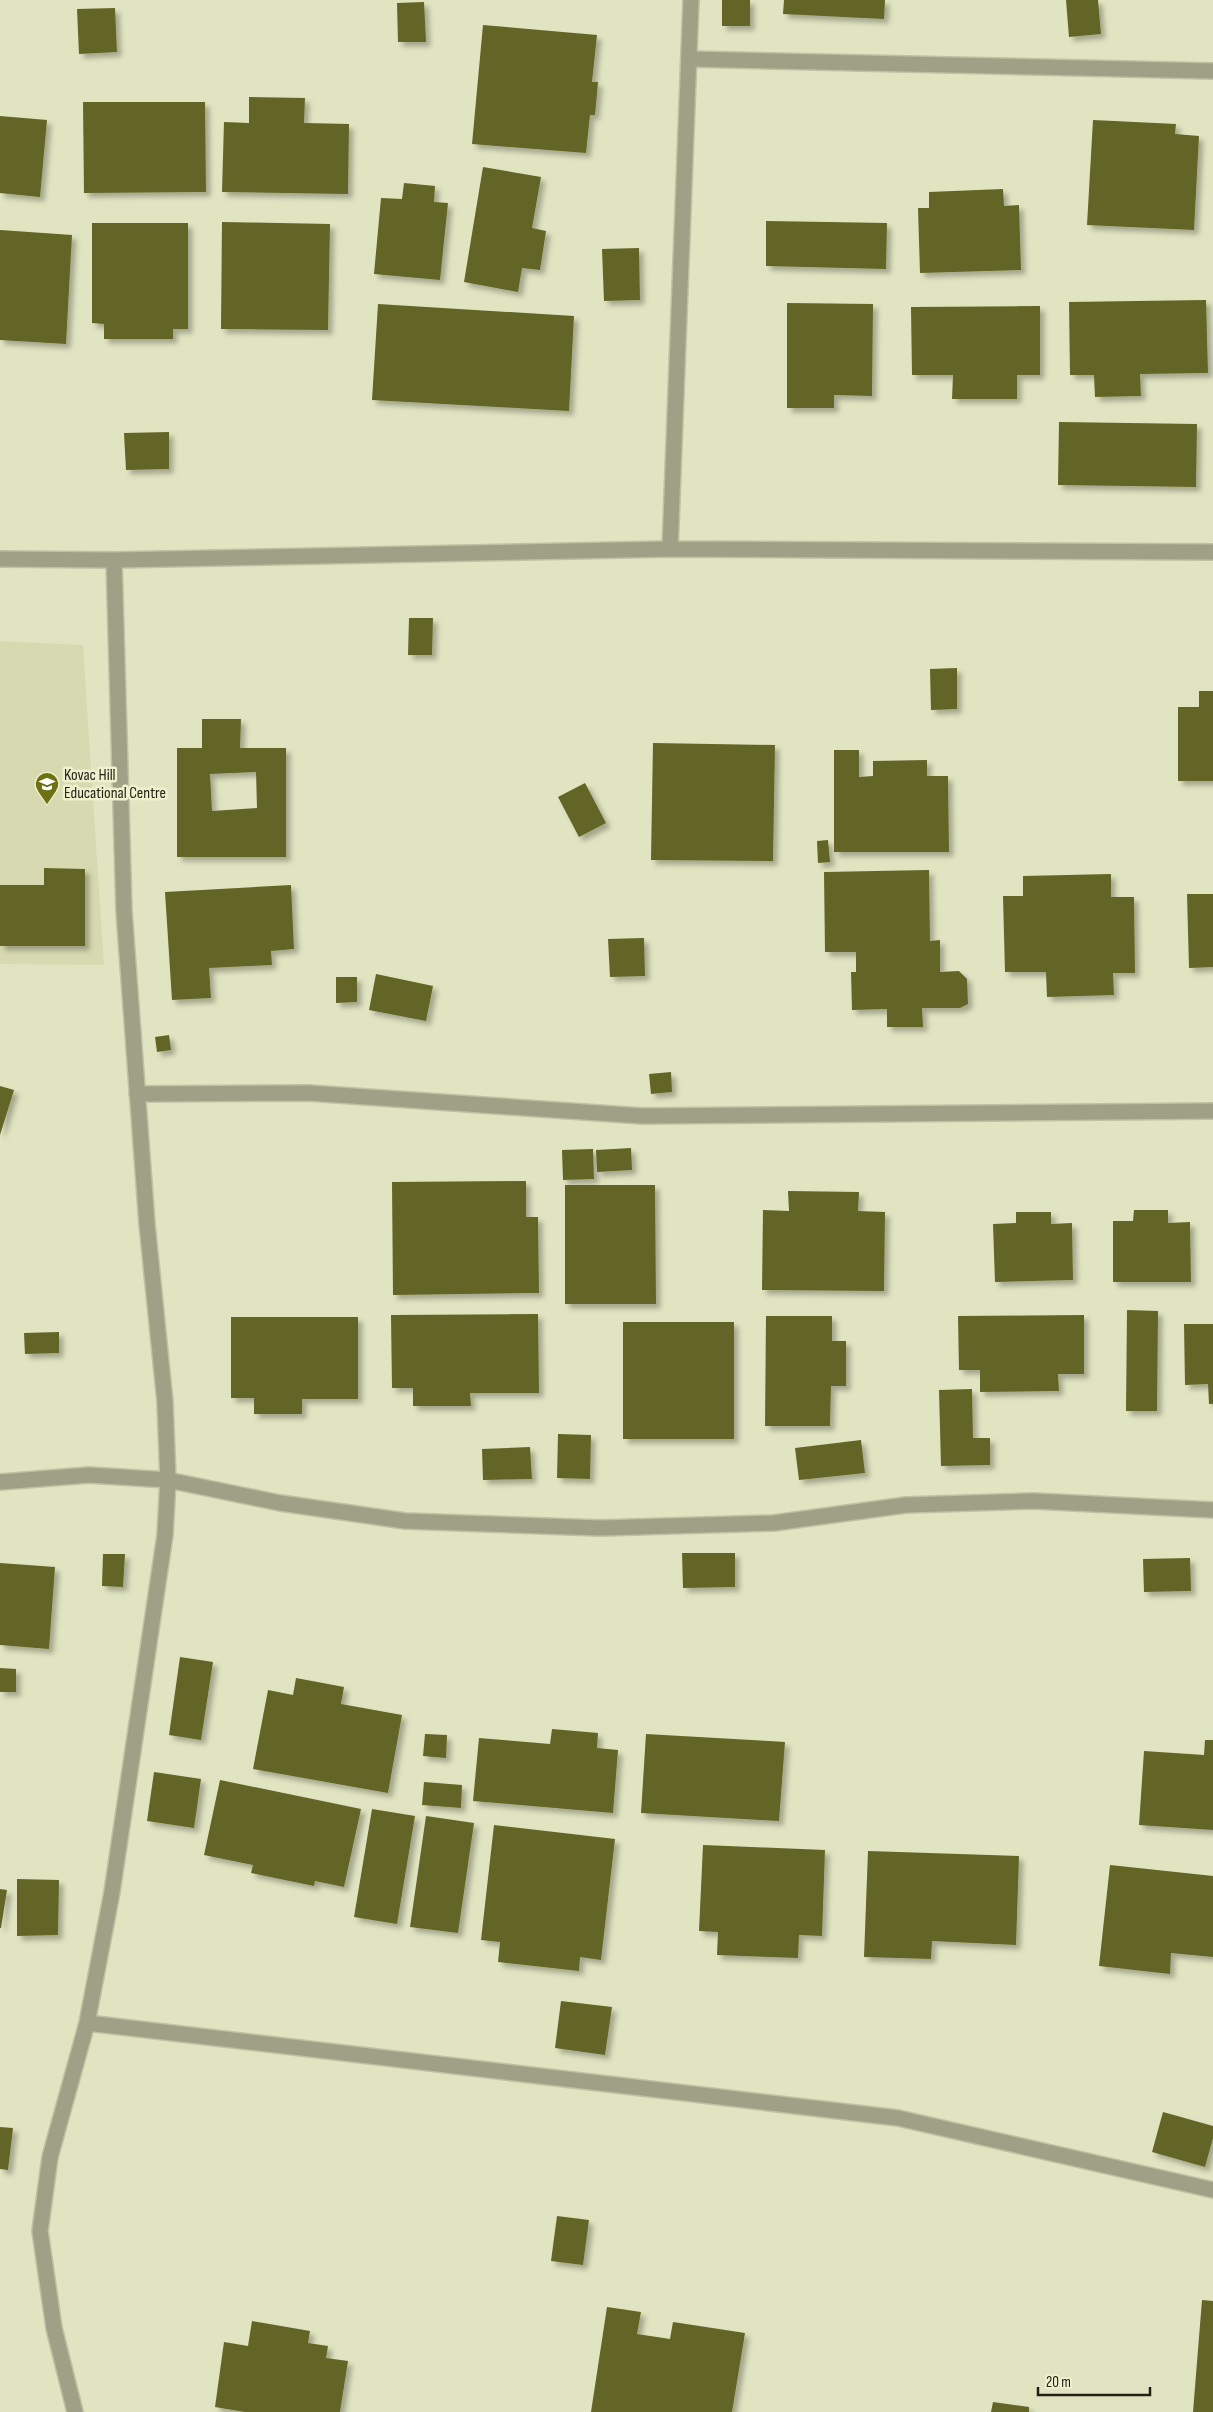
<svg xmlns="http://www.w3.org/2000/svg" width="1213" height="2412" viewBox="0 0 1213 2412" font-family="'Sofia Sans Condensed',sans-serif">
<defs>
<filter id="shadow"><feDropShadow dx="4.5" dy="4.5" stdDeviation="2.5" flood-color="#0004"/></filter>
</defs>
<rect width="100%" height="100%" fill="#e1e4c1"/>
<path fill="#d7dab0" d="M0,641L83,645L104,965L0,964Z"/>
<path fill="#636526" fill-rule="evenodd" filter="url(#shadow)" d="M722,0H750V26H722Z
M784,0H885L884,19L783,14Z
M1066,0H1098L1101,34L1069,37Z
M424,2L426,42H398L397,3Z
M115,8L117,52L79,54L77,9Z
M483,25L597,35L592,82H598L595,115H590L586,153L472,144Z
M249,97L305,98L304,123L349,124L348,194L222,192L224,122L249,123Z
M83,102H205L206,192L84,193Z
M0,116L47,120L40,197L0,193Z
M1093,120L1176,124L1175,134L1199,136L1194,230L1087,225Z
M483,167L541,177L532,228L546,231L540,270L522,268L518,292L464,282Z
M404,183L435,186L434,202L448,203L440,280L374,274L381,198L402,199Z
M1003,189L1004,206L1019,205L1021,270L920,273L918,208H929V192Z
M766,221L887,223L886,269L766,266Z
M222,222L330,224L328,330L221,329Z
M92,223H188V329H173V339H104V324L92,323Z
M0,230L72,235L66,344L0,340Z
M639,248L640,300L604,301L602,249Z
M1206,300L1208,373L1140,374L1141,396L1095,397L1094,375H1070L1069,302Z
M787,303L873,304L872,396L834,395V408H787Z
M378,304L574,316L569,411L372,400Z
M1040,306V375H1017V399H952L953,375H912L911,307Z
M1059,422L1197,424L1196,487L1058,485Z
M169,432V469L126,470L124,433Z
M409,618H433L432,655H408Z
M957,668V709L931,710L930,669Z
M1199,691H1213V781H1178V707H1199Z
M202,719H241L240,748H286V857H177V748H202ZM256,772L257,808L212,811L210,774Z
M653,743L775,745L773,861L651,860Z
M834,750H859V777L873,776V761L927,760V776H948L949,852H834Z
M585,783L606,823L579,837L558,797Z
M828,840L830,862L818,863L817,841Z
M44,868L85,869V946H0V885H44Z
M929,870L930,941L940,940V972L959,971L967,979L968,1004L960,1008H922L923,1027H887V1009L852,1010L851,972H856V952H825L824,872Z
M1111,874V897H1134L1135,973H1113L1114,995L1047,997L1046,972H1005L1003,896H1023V876Z
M291,885L294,949L271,951L272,965L209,968L211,998L172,1000L165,892Z
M1187,894H1213V967L1189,968Z
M644,938L645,976L610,977L608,939Z
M376,974L433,986L426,1021L369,1010Z
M336,977H357V1002L336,1003Z
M169,1035L171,1050L157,1052L155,1037Z
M671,1072L672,1092L651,1094L649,1074Z
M0,1086L14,1090L0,1135Z
M631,1148L632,1170L597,1172L596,1150Z
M593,1149L594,1179L563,1180L562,1150Z
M526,1181V1217H538L539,1293L393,1295L392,1182Z
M565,1185H655L656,1304H565Z
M788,1191L859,1192L858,1211L885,1212L884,1291L762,1290L763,1210L789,1211Z
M1134,1210H1168V1223L1190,1222L1191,1282H1113V1221H1133Z
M1016,1212H1051V1224L1072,1223L1073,1280L995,1282L993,1224L1016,1223Z
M1127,1310L1158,1311L1157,1411H1126Z
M538,1314L539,1393H470L471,1406H413V1388H392L391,1315Z
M1084,1315V1374H1058L1059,1391L980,1392V1370H959L958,1316Z
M766,1316H832V1341H846V1386H831L830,1426H765Z
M231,1317H358V1399H302V1414H254V1398H231Z
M623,1322H734V1439H623Z
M1184,1324H1213V1404H1209L1208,1384L1185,1385Z
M59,1332V1353L25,1354L24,1333Z
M972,1389L973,1438H990V1465L941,1466L939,1390Z
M558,1434L591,1435L590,1479L557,1478Z
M861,1440L865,1473L799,1480L795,1448Z
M530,1447L532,1479L483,1480L482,1449Z
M682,1553H735V1587L683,1588Z
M103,1554H125L123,1587L102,1586Z
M1190,1558L1191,1591L1144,1592L1143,1559Z
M0,1563L55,1567L49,1649L0,1645Z
M180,1657L213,1662L201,1740L169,1735Z
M0,1668L16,1669V1692H0Z
M296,1678L344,1687L341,1704L402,1715L388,1793L253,1769L268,1690L293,1695Z
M552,1729L598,1733L597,1748L618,1750L613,1813L473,1801L479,1738L550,1744Z
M425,1734L447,1735L446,1758L423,1756Z
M646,1734L785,1742L779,1821L641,1813Z
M1205,1740H1213V1830L1139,1825L1144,1751L1204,1755Z
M154,1772L201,1779L194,1828L147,1821Z
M220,1780L361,1809L344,1887L315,1881L314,1886L251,1873L253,1865L204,1855Z
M424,1782L462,1785L461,1808L422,1805Z
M372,1809L415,1816L397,1924L354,1917Z
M426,1816L474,1823L458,1933L410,1927Z
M494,1825L615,1839L601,1960L580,1957L579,1971L498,1962L500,1942L481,1940Z
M703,1845L825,1850L822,1936L799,1935L798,1958L717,1955L718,1932L699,1931Z
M868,1851L1019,1856L1016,1945L932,1941L931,1959L864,1957Z
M1110,1865L1213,1876V1957L1171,1953L1170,1974L1099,1966Z
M17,1879L59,1880L58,1935L17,1936Z
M0,1889L7,1890L1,1928H0Z
M561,2001L612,2007L605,2055L555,2048Z
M1163,2112L1213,2126V2138L1205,2167L1152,2152Z
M0,2127L13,2128L8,2170L0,2169Z
M557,2216L589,2220L583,2265L551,2261Z
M1202,2300L1213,2301V2412H1193Z
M607,2307L641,2312L637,2334L670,2339L673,2322L745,2333L732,2412H591Z
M252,2321L310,2331L308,2343L328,2346L326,2358L348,2361L340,2412H245L215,2407L224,2342L248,2346Z
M993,2402L1029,2407V2412H991Z"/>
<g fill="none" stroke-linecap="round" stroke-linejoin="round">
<g stroke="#bec1a2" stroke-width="18">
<path id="minor" d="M689,59L1213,71
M670,549L691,0
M0,559L114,560L670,549L1213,552
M137,1094L309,1093L642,1116L1213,1111
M0,1482L89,1475L168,1480L280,1503L405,1521L600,1528L774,1523L906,1505L1034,1501L1213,1510
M87,2023L898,2118L1213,2190
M75,2412L54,2328L40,2231L50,2157L87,2023L112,1892L165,1535L168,1480L165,1402L147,1224L124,911L114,560"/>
</g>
<use href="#minor" stroke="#9fa186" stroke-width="15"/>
</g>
<defs>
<g id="school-pin" transform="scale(1.25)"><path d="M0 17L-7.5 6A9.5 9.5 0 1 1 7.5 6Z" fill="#6e7014" stroke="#eef1ce"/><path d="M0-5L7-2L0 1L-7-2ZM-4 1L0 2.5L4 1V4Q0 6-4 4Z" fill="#fff"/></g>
</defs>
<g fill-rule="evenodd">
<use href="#school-pin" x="47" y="784"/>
</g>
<g text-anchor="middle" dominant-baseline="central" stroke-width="5" stroke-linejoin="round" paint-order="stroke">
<g font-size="16" fill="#212115" stroke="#eef1ce" text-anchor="start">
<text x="64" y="775">Kovac Hill<tspan x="64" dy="18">Educational Centre</tspan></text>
</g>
</g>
<path d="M1038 2387v8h112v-8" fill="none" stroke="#212115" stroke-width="2.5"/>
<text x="1046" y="2387" font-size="15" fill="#212115" stroke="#eef1ce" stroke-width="4" paint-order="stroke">20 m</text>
</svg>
